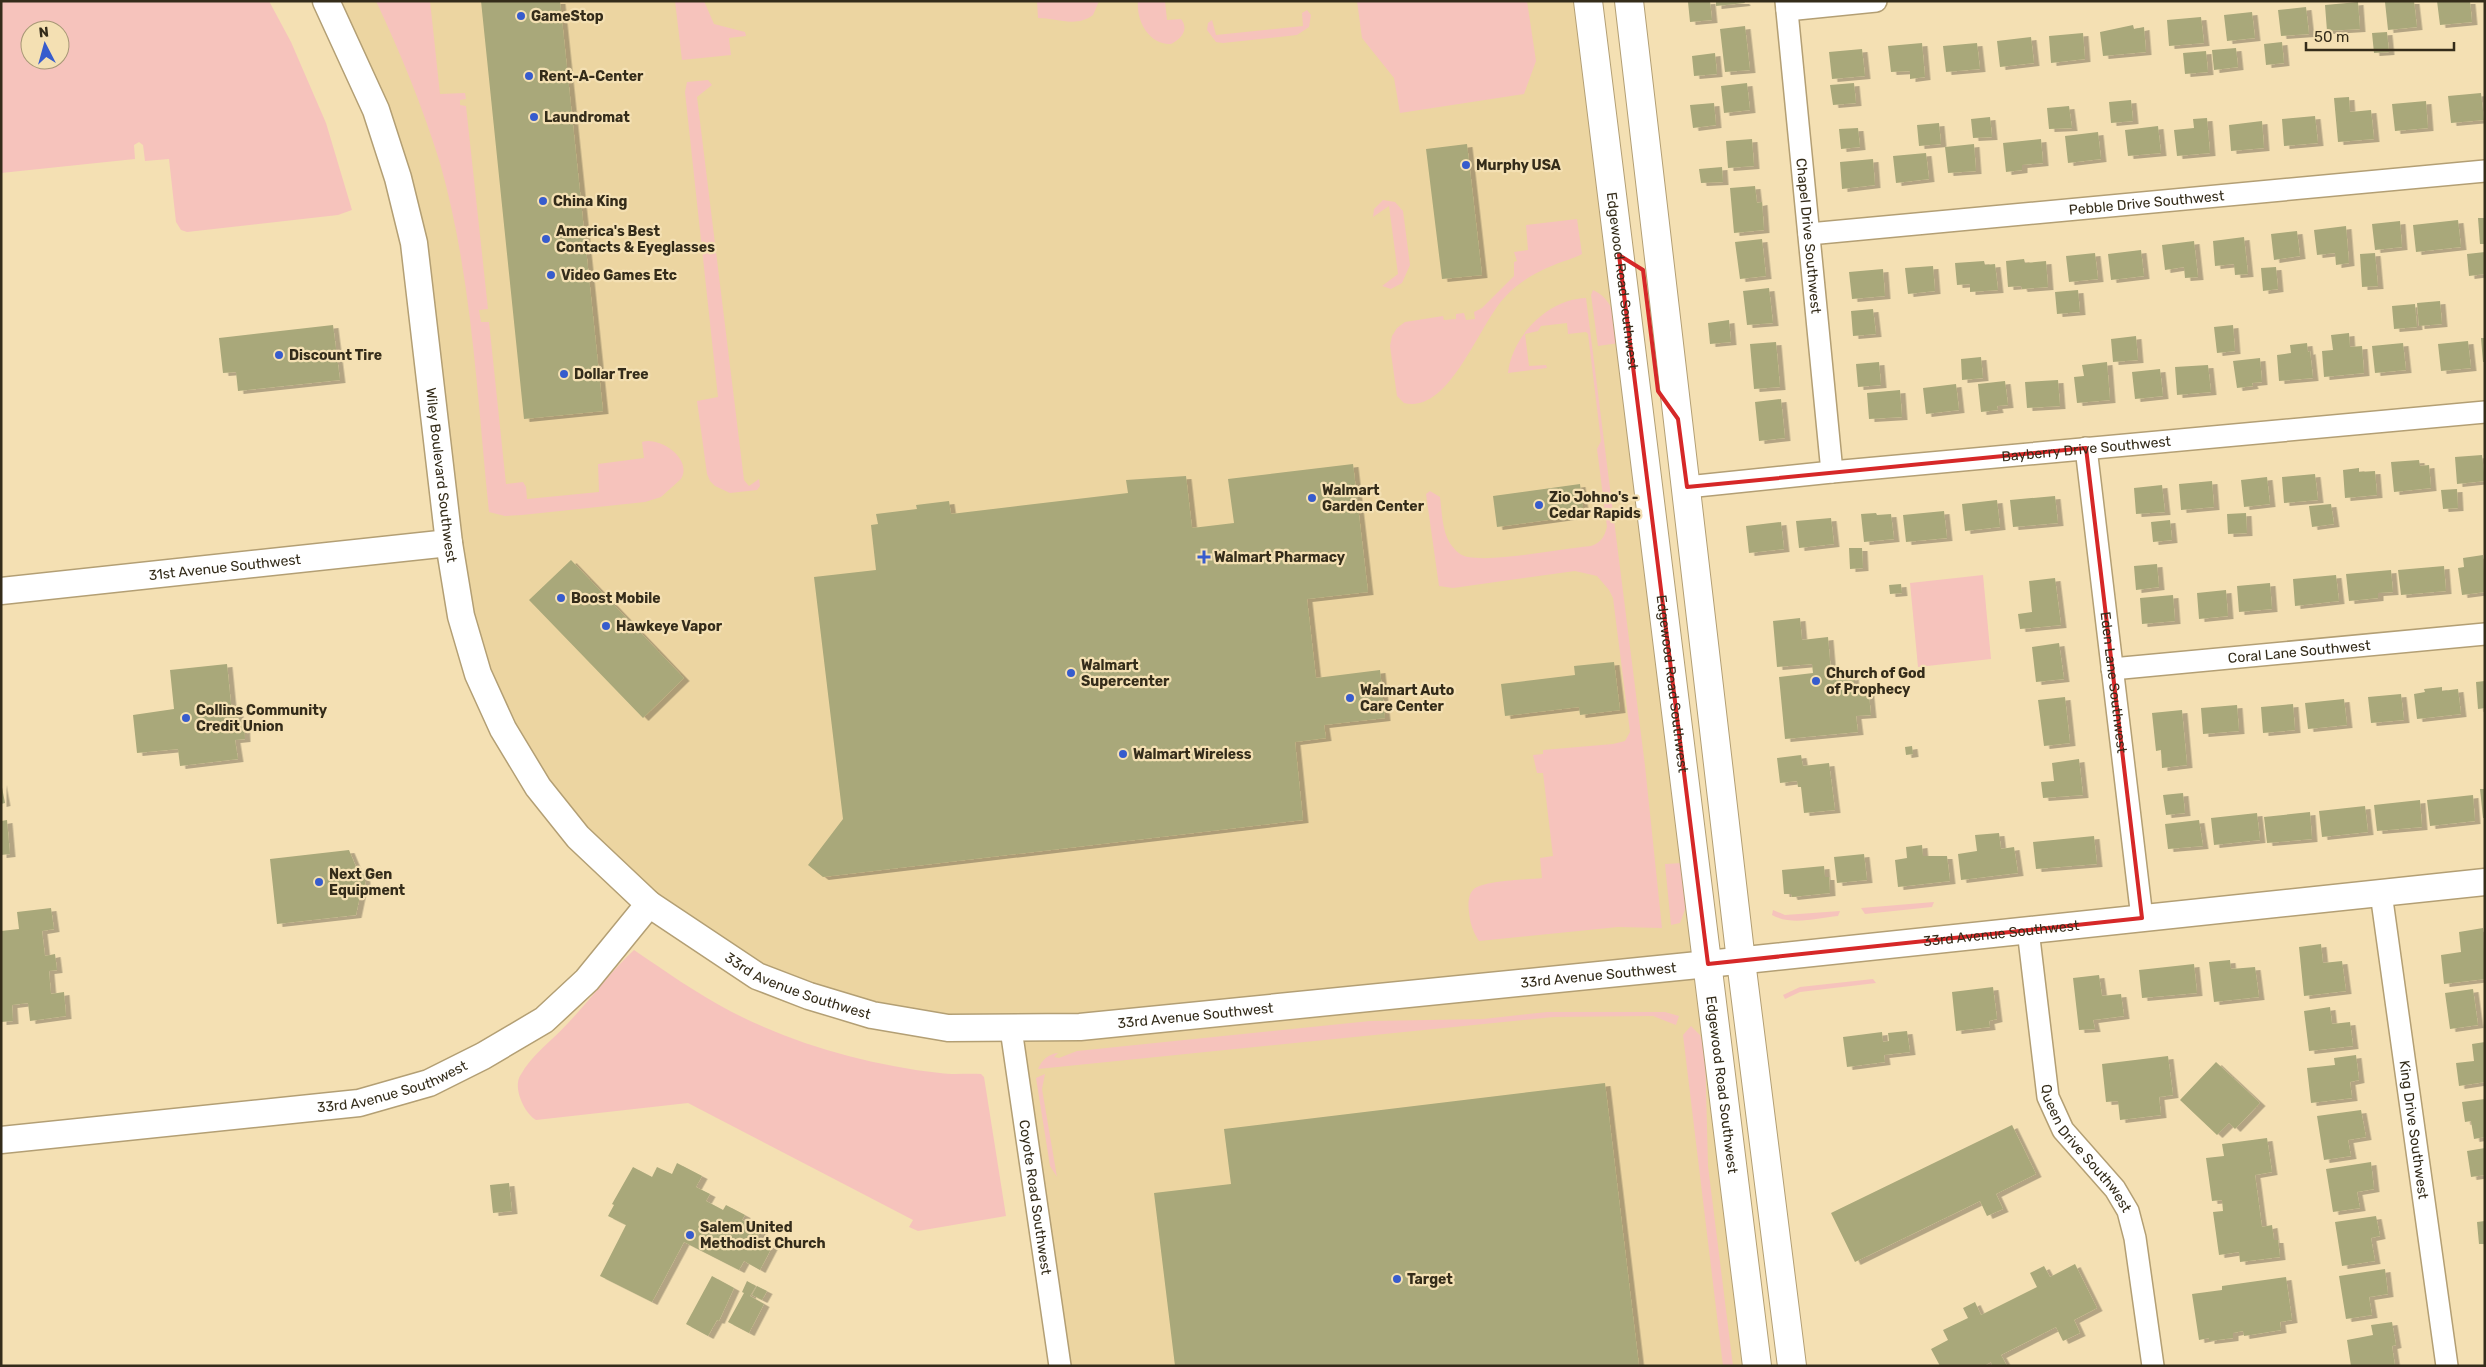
<svg xmlns="http://www.w3.org/2000/svg" width="2486" height="1367" viewBox="0 0 2486 1367" font-family="Rubik,sans-serif">
<defs>
<filter id="shadow"><feDropShadow dx="5.5" dy="3" stdDeviation="0" flood-color="#0004"/></filter>
</defs>
<rect width="100%" height="100%" fill="#f4e0b3"/>
<path fill="#ecd5a1" d="M326,1H1588L1757,1366H1060L1011,1029L948,1028L757,976L578,837L478,674L414,243Z"/>
<path fill="#f6c3bc" fill-rule="evenodd" d="M1,1H269L291,42L326,123L352,210L338,215L187,232L181,230L176,222L169,159L145,161L143,145L139,142L134,145L135,159L1,173ZM30,30H60V60H30Z
M376,1H430L440,94L465,93L466,99L460,100V105L466,106L488,309L479,310L481,322H489L506,484L523,482L526,487L527,499L599,492L598,464L644,458L642,442C660,436 693,459 681,479L661,497L645,502L522,515L505,516L489,512C477,396 472,276 440,163C423,108 401,54 376,1Z
M675,1H704L714,24L745,32L746,36L729,38L731,55L682,60Z
M1037,1H1099L1093,15C1076,28 1057,18 1038,18Z
M1138,1H1165L1167,20L1181,19C1189,29 1182,39 1171,44C1149,45 1136,21 1138,1Z
M1357,1H1527L1536,61L1524,94L1400,113L1394,78L1362,38Z
M1307,10L1311,15L1309,27L1297,35L1223,43L1216,42L1207,30L1208,23L1212,20L1216,35L1303,26L1302,13Z
M708,80L712,85L697,97L744,480L749,486L759,479L760,486L757,490L730,493L715,486L710,481L707,474L697,401L718,397L685,92L687,82Z
M1383,200L1395,202L1403,211L1410,265L1402,283L1391,289L1382,286L1398,274L1389,206L1373,217L1374,209Z
M1577,219L1582,254C1573,259 1563,261 1554,265C1536,272 1519,282 1506,296C1480,321 1450,415 1404,403L1397,396L1390,346L1392,336L1397,328L1405,322L1443,316L1444,320L1456,319V314L1464,313L1466,320L1475,319L1474,312L1482,308L1514,276V262L1517,261L1514,252L1528,250L1526,225Z
M1593,290C1615,300 1615,321 1619,343L1598,346L1591,295Z
M1586,298L1645,766L1662,928L1618,927L1479,941C1473,932 1470,923 1469,912C1468,905 1468,895 1473,890C1483,880 1527,880 1542,878L1540,858L1553,856L1543,773H1537L1533,755L1543,754V750L1613,744L1625,741L1630,732L1613,598L1609,590L1597,576L1575,571L1453,588L1439,586L1426,494L1430,491L1440,497C1442,512 1442,534 1452,546C1456,551 1461,556 1468,557C1499,562 1557,549 1591,546C1602,542 1604,537 1607,527L1597,449L1601,441L1588,334L1586,332L1568,334L1567,323L1541,326L1538,331L1525,334L1529,366L1546,365L1547,368L1508,373C1512,336 1548,299 1586,298Z
M1983,575L1991,659L1918,667L1910,583Z
M1682,863L1687,904L1680,923L1671,925L1665,864Z
M1934,902L1932,907L1865,914L1861,908Z
M1773,910L1785,915L1840,911L1838,916C1817,918 1792,926 1772,915Z
M634,950C665,971 696,993 730,1011C794,1044 868,1065 940,1073C954,1075 967,1073 981,1074L984,1077L1006,1216L918,1231L909,1227L913,1220L688,1103L536,1120C524,1113 513,1088 520,1076C532,1054 553,1040 569,1022C591,999 610,972 634,950Z
M1873,979L1876,983L1800,992L1785,999L1783,995L1800,987Z
M1547,1012H1665L1679,1016L1676,1025L1653,1016L1553,1017L1038,1069C1042,1060 1048,1054 1058,1053L1054,1057L1059,1058L1077,1051L1370,1021L1483,1019Z
M1691,1026L1700,1035L1705,1049L1708,1166L1733,1366H1723L1683,1035Z
M1045,1074L1042,1089L1057,1177L1050,1166L1036,1078Z"/>
<path fill="#a9a87a" filter="url(#shadow)" d="M481,1H560L603,411L524,419Z
M1710,1L1712,20L1690,22L1688,2Z
M1716,1H1744L1745,3L1716,6Z
M2402,1H2414L2417,27L2388,30L2385,2Z
M2437,1H2470L2472,22L2440,25Z
M2358,2L2360,29L2327,31L2325,5Z
M2306,7L2309,34L2281,36L2278,10Z
M2252,12L2255,38L2227,41L2224,15Z
M2201,17L2204,43L2169,46L2167,20Z
M2133,25L2134,29L2144,27L2146,52L2103,56L2100,32Z
M1745,26L1750,70L1725,72L1720,29Z
M2387,32L2389,52L2374,53L2372,33Z
M2083,33L2085,59L2051,63L2049,36Z
M2031,37L2034,63L2000,67L1997,41Z
M2282,42L2284,63L2266,65L2264,44Z
M1922,43L1925,77L1910,79V71L1891,72L1888,46Z
M1977,43L1980,69L1946,72L1943,46Z
M2236,48L2238,67L2214,70L2212,50Z
M1862,49L1865,76L1832,79L1829,52Z
M2206,51L2208,72L2185,74L2183,53Z
M1715,53L1717,74L1694,76L1692,56Z
M1747,83L1750,110L1724,113L1721,86Z
M1854,83L1856,103L1833,105L1830,85Z
M2481,93L2484,120L2451,123L2448,96Z
M2349,97L2350,112L2371,110L2374,139L2338,142L2334,98Z
M2131,100L2133,121L2111,123L2109,102Z
M2426,101L2428,128L2395,131L2392,104Z
M1714,103L1716,125L1693,128L1690,105Z
M2069,106L2072,128L2049,129L2047,108Z
M2315,116L2318,143L2284,146L2282,119Z
M1990,117L1992,137L1973,138L1971,119Z
M2207,118L2210,153L2177,156L2174,130L2194,128L2193,119Z
M2262,121L2264,148L2231,151L2229,125Z
M1939,123L1941,144L1919,146L1917,125Z
M2158,126L2161,153L2128,156L2125,130Z
M1858,128L1860,147L1841,149L1839,129Z
M2098,132L2101,159L2068,163L2065,136Z
M1752,139L1754,166L1728,168L1726,141Z
M2041,139L2043,163L2022,165V170L2006,172L2003,143Z
M1467,144L1482,275L1442,279L1426,149Z
M1974,144L1976,171L1948,173L1945,147Z
M1926,153L1929,179L1896,183L1893,156Z
M1873,159L1875,185L1842,189L1840,162Z
M1722,167L1723,182L1701,183L1699,169Z
M1755,186L1757,203L1762,202L1764,230L1734,233L1730,188Z
M2478,218H2485V244H2480Z
M2458,220L2461,247L2416,252L2413,225Z
M2400,221L2402,247L2375,250L2372,224Z
M2346,226L2349,263L2336,265L2335,253L2317,255L2314,230Z
M2297,231L2300,256L2274,260L2271,234Z
M2244,237L2248,274L2235,275L2234,264L2215,266L2213,241Z
M1762,239L1766,276L1740,279L1735,242Z
M2194,241L2198,277L2185,278L2184,267L2165,270L2162,245Z
M2141,250L2144,276L2111,280L2108,254Z
M2485,252V274L2469,276L2467,254Z
M2095,253L2098,279L2069,282L2066,256Z
M2375,253L2378,286L2362,287L2360,254Z
M2024,259L2025,263L2046,261L2048,287L2022,289L2021,286L2008,287L2006,261Z
M1984,261L1985,265L1995,264L1998,290L1970,292V284L1957,285L1955,263Z
M1933,266L1935,291L1908,294L1905,268Z
M2276,267L2278,289L2263,291L2261,268Z
M1883,269L1885,296L1852,299L1849,272Z
M1769,288L1773,323L1747,325L1743,291Z
M2078,290L2080,312L2057,314L2055,292Z
M2440,301L2442,324L2419,326L2417,303Z
M2415,304L2417,327L2394,329L2392,306Z
M1873,309L1876,334L1853,336L1851,311Z
M1729,320L1731,342L1710,344L1708,323Z
M333,325L340,380L238,391L236,372L223,373L219,338Z
M2233,325L2235,351L2217,353L2214,327Z
M2349,333L2350,347L2362,346L2364,373L2324,377L2322,351L2333,350L2331,335Z
M2136,336L2138,360L2113,362L2111,339Z
M2481,338H2485V362H2483Z
M2468,341L2471,368L2441,371L2438,344Z
M1776,342L1780,387L1754,389L1750,344Z
M2307,343L2308,352L2310,351L2313,378L2279,381L2277,355L2291,353L2290,345Z
M2403,343L2406,370L2375,373L2372,346Z
M1981,357L1983,378L1962,380L1961,359Z
M2260,358L2262,382L2252,383L2253,386L2237,388L2233,361Z
M1879,362L1881,385L1858,387L1856,364Z
M2107,362L2110,400L2077,403L2074,377L2084,376L2082,365Z
M2208,365L2211,392L2177,395L2175,367Z
M2160,369L2163,396L2135,399L2132,372Z
M2058,380L2060,406L2027,408L2025,382Z
M2005,381L2008,405L1997,406L1998,410L1981,412L1978,384Z
M1956,384L1959,410L1926,414L1923,388Z
M1900,390L1902,417L1869,419L1867,393Z
M1781,399L1785,438L1759,441L1755,402Z
M2482,455L2485,481L2457,484L2455,457Z
M2419,460L2420,466L2429,465L2431,488L2394,492L2391,462Z
M1353,464L1368,592L1307,599L1316,678L1380,670L1385,718L1324,725L1326,738L1295,742L1303,820L823,877L808,865L843,819L814,577L876,570L871,525L878,524L876,514L917,509L916,505L949,501L951,514L1128,493L1126,480L1186,476L1192,528L1234,523L1228,479Z
M2359,468V472L2375,471L2377,495L2345,498L2343,470Z
M2315,474L2318,500L2284,503L2282,477Z
M2267,477L2270,504L2244,507L2241,480Z
M2212,481L2214,507L2181,510L2179,484Z
M1580,484L1584,515L1497,527L1493,496Z
M2162,485L2165,512L2136,514L2134,488Z
M2457,489L2458,508L2443,509L2441,490Z
M2055,496L2058,523L2013,527L2010,500Z
M1997,500L2000,527L1965,531L1962,504Z
M2331,504L2334,524L2312,527L2309,506Z
M1944,511L1947,538L1906,542L1903,515Z
M1876,513L1877,515L1891,514L1894,539L1864,542L1861,514Z
M2246,513L2247,533L2228,534L2227,514Z
M1831,518L1834,544L1799,548L1796,521Z
M2170,520L2172,540L2153,542L2151,522Z
M1781,522L1784,549L1749,553L1746,526Z
M1849,548H1862L1863,568L1850,569Z
M2483,555L2485,592L2462,595L2458,568L2464,567L2463,558Z
M571,560L684,678L643,718L529,600Z
M2157,564L2159,587L2136,590L2134,566Z
M2444,566L2446,591L2401,595L2398,570Z
M2391,570L2393,592L2378,593V598L2349,601L2346,574Z
M2336,575L2339,601L2295,606L2293,579Z
M2055,578L2061,625L2020,629L2018,614L2032,612L2029,581Z
M2270,583L2272,609L2239,612L2237,586Z
M1901,584L1902,593L1890,594L1889,585Z
M2226,590L2228,616L2199,619L2197,593Z
M2173,595L2175,621L2142,624L2140,598Z
M1800,618L1802,640L1828,637L1831,672L1853,670L1854,686L1868,685L1871,715L1856,716L1858,732L1785,739L1779,677L1813,673L1812,664L1777,667L1773,621Z
M2059,643L2064,679L2036,682L2032,647Z
M1614,662L1620,710L1580,715L1579,707L1505,716L1501,684L1575,675L1574,666Z
M227,664L232,714L238,713L239,721L244,720L245,739L235,740L238,759L180,766L178,749L137,753L133,715L174,709L170,670Z
M2485,681V708L2478,709L2476,682Z
M2442,687V691L2458,689L2461,714L2417,719L2414,694L2425,692L2424,689Z
M2401,694L2404,720L2371,723L2368,697Z
M2065,697L2070,743L2044,746L2038,700Z
M2344,699L2347,725L2308,729L2305,703Z
M2293,704L2295,730L2263,733L2261,707Z
M2237,705L2239,731L2203,734L2201,708Z
M2182,710L2187,765L2162,768L2161,750L2156,751L2152,713Z
M1912,746L1913,754L1906,755L1905,747Z
M1801,755L1803,766L1829,763L1835,810L1804,813L1801,787H1798L1797,781L1780,783L1777,758Z
M2079,759L2083,795L2043,798L2041,782L2054,781L2052,763Z
M1,782L5,803L1,804Z
M2480,789H2485V818H2483Z
M2183,793L2185,813L2166,815L2163,795Z
M2473,795L2475,821L2430,826L2427,800Z
M2420,800L2422,827L2377,831L2374,805Z
M2365,806L2368,832L2322,837L2319,811Z
M2310,812L2312,839L2267,843L2264,817Z
M2257,813L2260,840L2214,845L2211,818Z
M7,820L10,854L1,855V821Z
M2199,820L2203,846L2168,849L2165,824Z
M1999,833L2001,849L2014,847L2018,873L1961,880L1958,854L1977,851L1975,835Z
M2094,836L2097,864L2036,869L2033,842Z
M1922,845L1923,856H1947L1950,881L1898,887L1895,860L1907,858L1906,847Z
M349,850L359,874L364,873L366,890L361,891L356,915L277,924L270,859Z
M1864,854L1867,880L1837,883L1834,857Z
M1824,866L1825,877H1829L1830,893L1792,897L1791,894H1784L1782,870Z
M51,908L54,929L42,931L45,956L55,954L57,970L49,971L51,994L64,992L66,1016L30,1021L28,1003L12,1005L13,1021L1,1022V931L19,929L17,912Z
M2483,928L2485,979L2444,984L2441,955L2461,952L2459,932Z
M2321,944L2323,963L2342,961L2346,991L2304,996L2299,947Z
M2230,960L2231,969L2255,967L2259,997L2214,1002L2209,962Z
M2194,964L2197,993L2142,998L2139,970Z
M2099,975L2102,996L2121,994L2124,1016L2093,1020L2095,1029L2079,1030L2073,978Z
M1993,987L1997,1019L1989,1021L1990,1027L1956,1031L1952,992Z
M2473,989L2478,1025L2450,1029L2445,993Z
M2330,1007L2332,1024L2350,1022L2353,1046L2309,1051L2304,1011Z
M1907,1031L1910,1052L1884,1055L1885,1062L1847,1067L1843,1037L1882,1032L1883,1042L1889,1041L1888,1033Z
M2485,1042V1082L2459,1086L2456,1063L2474,1061L2472,1044Z
M2356,1055L2359,1080L2350,1082L2352,1098L2311,1103L2307,1068L2335,1065L2334,1058Z
M2168,1056L2173,1095L2159,1097L2161,1115L2120,1120L2118,1101L2106,1102L2102,1064Z
M2216,1062L2260,1103L2235,1129L2229,1123L2217,1135L2180,1100Z
M1605,1083L1639,1366H1175L1154,1193L1231,1184L1224,1129Z
M2485,1099V1137L2474,1139L2471,1121L2465,1122L2462,1102Z
M2361,1110L2366,1137L2348,1140L2351,1156L2324,1160L2317,1116Z
M2012,1125L2036,1174L1996,1194L2003,1209L1987,1216L1980,1201L1855,1262L1831,1213Z
M2267,1138L2272,1172L2255,1175L2262,1227L2272,1225L2274,1240H2278L2280,1257L2240,1262L2239,1252L2219,1255L2213,1212L2223,1211L2222,1200L2212,1201L2206,1158L2224,1156L2222,1144Z
M2485,1148V1175L2471,1177L2467,1151Z
M2371,1162L2374,1189L2357,1192L2360,1208L2333,1212L2326,1169Z
M677,1163L702,1176L696,1187L710,1194L706,1201L723,1210L726,1205L745,1215L742,1220L761,1230L756,1239L772,1247L760,1270L744,1261L739,1270L684,1242L652,1302L600,1276L626,1225L608,1216L614,1205L612,1204L633,1167L652,1177L657,1167L672,1174Z
M509,1183L512,1211L493,1213L490,1185Z
M2376,1216L2380,1236L2371,1238L2375,1261L2342,1266L2335,1222Z
M2485,1221V1244H2479L2477,1222Z
M2075,1264L2097,1308L2074,1320L2080,1333L2063,1341L2056,1327L2001,1355L2007,1366H1992L1991,1362L1984,1366H1940L1931,1349L1948,1340L1943,1330L1968,1318L1963,1308L1975,1302L1981,1315L2037,1287L2030,1273L2044,1266L2050,1277Z
M2385,1269L2388,1294L2369,1297L2372,1315L2346,1319L2339,1276Z
M712,1276L734,1288L719,1321L717,1320L708,1336L686,1324Z
M2286,1277L2292,1320L2280,1322L2281,1330L2244,1336L2243,1331L2233,1333V1338L2209,1341V1338L2199,1340L2192,1294L2222,1290V1286Z
M747,1281L756,1286L750,1296L764,1304L749,1333L728,1322L744,1293L742,1292Z
M757,1286L767,1291L762,1300L752,1295Z
M2392,1322L2396,1345L2392,1346L2395,1366H2351L2347,1340L2373,1335L2371,1325Z"/>
<g fill="none" stroke-linecap="round" stroke-linejoin="round">
<g stroke="#b39f74" stroke-width="24">
<g id="minor">
<path id="s1" d="M1786,1L1832,472"/>
<path d="M1787,10L1876,1"/>
<path id="s2" d="M1809,234L2485,171"/>
<path id="s3" d="M2086,448L2142,918"/>
<path id="s4" d="M1687,487L1832,472L2485,412"/>
<path id="s5" d="M2112,669L2485,634"/>
<path id="s6" d="M2381,893L2447,1366"/>
<path id="s7" d="M2028,930L2048,1097L2063,1130L2115,1189L2128,1211L2135,1238L2153,1366"/>
<path id="s8" d="M1011,1029L1060,1366"/>
</g>
</g>
<g stroke="#b39f74" stroke-width="29">
<g id="tertiary">
<path id="s9" d="M326,1L376,110L398,178L414,243L449,543L461,616L478,674L503,729L538,787L578,837L649,904L757,976L809,996L872,1015L948,1028L1080,1027L1708,964L2485,882"/>
<path id="s10" d="M1,591L449,543"/>
<path id="s11" d="M1,1140L359,1103L429,1083L483,1056L544,1020L587,980L649,904"/>
</g>
</g>
<g stroke="#b39f74" stroke-width="30">
<g id="primary">
<path id="s12" d="M1588,1L1757,1366"/>
<path d="M1629,1L1741,961L1792,1366"/>
</g>
</g>
<use href="#minor" stroke="#fff" stroke-width="21"/>
<use href="#tertiary" stroke="#fff" stroke-width="26"/>
<use href="#primary" stroke="#fff" stroke-width="28"/>
</g>
<path fill="none" stroke="#d62828" stroke-width="4" stroke-linejoin="round" d="M1619,255L1643,270L1658,391L1678,419L1687,487L2086,448L2142,918L1708,964Z"/>
<g fill="#375ccd" stroke="#f4e0b3" stroke-width="2">
<circle cx="521" cy="16" r="5"/>
<circle cx="529" cy="76" r="5"/>
<circle cx="534" cy="117" r="5"/>
<circle cx="1466" cy="165" r="5"/>
<circle cx="543" cy="201" r="5"/>
<circle cx="546" cy="239" r="5"/>
<circle cx="551" cy="275" r="5"/>
<circle cx="279" cy="355" r="5"/>
<circle cx="564" cy="374" r="5"/>
<circle cx="1312" cy="498" r="5"/>
<circle cx="1539" cy="505" r="5"/>
<path d="M1201.5 549.5h5v5h5v5h-5v5h-5v-5h-5v-5h5z"/>
<circle cx="561" cy="598" r="5"/>
<circle cx="606" cy="626" r="5"/>
<circle cx="1071" cy="673" r="5"/>
<circle cx="1816" cy="681" r="5"/>
<circle cx="1350" cy="698" r="5"/>
<circle cx="186" cy="718" r="5"/>
<circle cx="1123" cy="754" r="5"/>
<circle cx="319" cy="882" r="5"/>
<circle cx="690" cy="1235" r="5"/>
<circle cx="1397" cy="1279" r="5"/>
</g>
<g text-anchor="middle" dominant-baseline="central" stroke-width="4.5" stroke-linejoin="round" paint-order="stroke">
<g font-size="14" font-weight="bold" fill="#342c1a" stroke="#f4e0b3" text-anchor="start">
<text x="531" y="16">GameStop</text>
<text x="539" y="76">Rent-A-Center</text>
<text x="544" y="117">Laundromat</text>
<text x="1476" y="165">Murphy USA</text>
<text x="553" y="201">China King</text>
<text x="556" y="231">America's Best<tspan x="556" dy="16">Contacts &amp; Eyeglasses</tspan></text>
<text x="561" y="275">Video Games Etc</text>
<text x="289" y="355">Discount Tire</text>
<text x="574" y="374">Dollar Tree</text>
<text x="1322" y="490">Walmart<tspan x="1322" dy="16">Garden Center</tspan></text>
<text x="1549" y="497">Zio Johno's -<tspan x="1549" dy="16">Cedar Rapids</tspan></text>
<text x="1214" y="557">Walmart Pharmacy</text>
<text x="571" y="598">Boost Mobile</text>
<text x="616" y="626">Hawkeye Vapor</text>
<text x="1081" y="665">Walmart<tspan x="1081" dy="16">Supercenter</tspan></text>
<text x="1826" y="673">Church of God<tspan x="1826" dy="16">of Prophecy</tspan></text>
<text x="1360" y="690">Walmart Auto<tspan x="1360" dy="16">Care Center</tspan></text>
<text x="196" y="710">Collins Community<tspan x="196" dy="16">Credit Union</tspan></text>
<text x="1133" y="754">Walmart Wireless</text>
<text x="329" y="874">Next Gen<tspan x="329" dy="16">Equipment</tspan></text>
<text x="700" y="1227">Salem United<tspan x="700" dy="16">Methodist Church</tspan></text>
<text x="1407" y="1279">Target</text>
</g>
<g font-size="14" fill="#342c1a" stroke="#f4e0b3">
<text stroke="none"><textPath href="#s2" startOffset="339">Pebble Drive Southwest</textPath></text>
<text stroke="none"><textPath href="#s1" startOffset="236">Chapel Drive Southwest</textPath></text>
<text stroke="none"><textPath href="#s12" startOffset="282">Edgewood Road Southwest</textPath></text>
<text stroke="none"><textPath href="#s4" startOffset="401">Bayberry Drive Southwest</textPath></text>
<text stroke="none"><textPath href="#s9" startOffset="492">Wiley Boulevard Southwest</textPath></text>
<text stroke="none"><textPath href="#s10" startOffset="225">31st Avenue Southwest</textPath></text>
<text stroke="none"><textPath href="#s5" startOffset="188">Coral Lane Southwest</textPath></text>
<text stroke="none"><textPath href="#s12" startOffset="688">Edgewood Road Southwest</textPath></text>
<text stroke="none"><textPath href="#s3" startOffset="236">Eden Lane Southwest</textPath></text>
<text stroke="none"><textPath href="#s9" startOffset="2371">33rd Avenue Southwest</textPath></text>
<text stroke="none"><textPath href="#s9" startOffset="1966">33rd Avenue Southwest</textPath></text>
<text stroke="none"><textPath href="#s9" startOffset="1156">33rd Avenue Southwest</textPath></text>
<text stroke="none"><textPath href="#s9" startOffset="1561">33rd Avenue Southwest</textPath></text>
<text stroke="none"><textPath href="#s11" startOffset="396">33rd Avenue Southwest</textPath></text>
<text stroke="none"><textPath href="#s12" startOffset="1092">Edgewood Road Southwest</textPath></text>
<text stroke="none"><textPath href="#s6" startOffset="239">King Drive Southwest</textPath></text>
<text stroke="none"><textPath href="#s7" startOffset="232">Queen Drive Southwest</textPath></text>
<text stroke="none"><textPath href="#s8" startOffset="170">Coyote Road Southwest</textPath></text>
</g>
</g>
<rect width="2486" height="1367" fill="none" stroke="#342c1a" stroke-width="5"/>
<g transform="translate(45 45) rotate(354)"><circle r="24" fill="#f4e0b3" stroke="#a79876"/>
<path d="M0-4L9 19L0 12L-9 19Z" fill="#375ccd"/>
<text y="-8" font-size="14" font-weight="bold" text-anchor="middle" fill="#342c1a">N</text>
</g>
<path d="M2306 42v8h148v-8" fill="none" stroke="#342c1a" stroke-width="2.5"/>
<text x="2314" y="42" font-size="15" fill="#342c1a" stroke="#f4e0b3" stroke-width="4" paint-order="stroke">50 m</text>
</svg>
